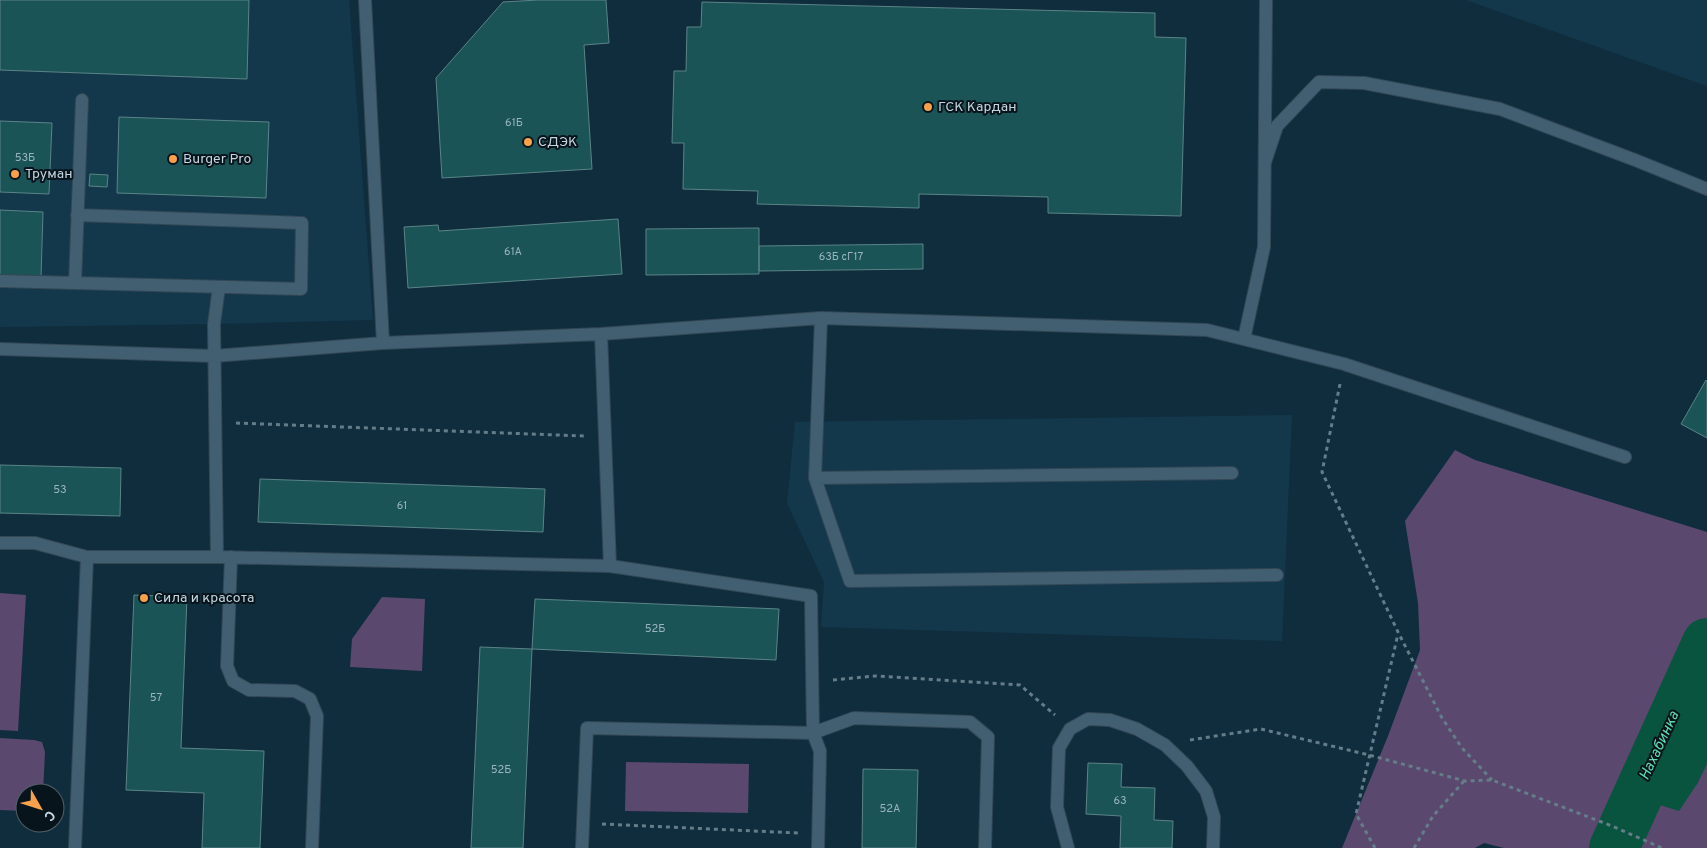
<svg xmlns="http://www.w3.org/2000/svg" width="1707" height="848" viewBox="0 0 1707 848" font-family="Overpass,sans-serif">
<rect width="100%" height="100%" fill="#102d3d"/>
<path fill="#13384c" d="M0,0H349L373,320L214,324L0,327Z
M1466,0H1707V86Z
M1292,415L1282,641L821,627L824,582L787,503L795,422Z"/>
<path fill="#5a486e" d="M1455,450L1475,460L1707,532V622L1682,680L1644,800L1697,784L1707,763V848H1621L1624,841L1611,836L1605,848H1504L1484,843L1475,848H1342L1388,736L1420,650L1418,603L1405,521Z
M0,593L26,595L18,731L0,730Z
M382,597L425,599L422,671L350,667L352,639Z
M0,738L34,740L42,742L45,752L43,793H25V811L0,810Z
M626,762L749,764L748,813L625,811Z"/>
<path fill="#09543e" d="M1707,622V763L1697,784L1679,811L1644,800L1631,826L1618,820L1682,680Z
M1611,835L1624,841L1621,848H1605Z"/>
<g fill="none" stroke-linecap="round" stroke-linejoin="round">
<path stroke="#09543e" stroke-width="50" d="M1614,848L1707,643"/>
</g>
<path fill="#1a5457" stroke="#5b8487" d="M0,0H249L247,79L0,70Z
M538,0H606L609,43L584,45L592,169L442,178L436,78L503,2Z
M702,2L1155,13V37L1186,38L1181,216L1048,213V197L919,194V208L757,204L758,191L683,189L684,143H672L674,71H686L687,27H701Z
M119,117L269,122L266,198L117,193Z
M0,121L52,123L49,194L0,192Z
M90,174L108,175L107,187L89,186Z
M0,210L43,212L41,277L0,275Z
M618,219L622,274L408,288L404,227L438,225L439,231Z
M759,228V274L646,275V229Z
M923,244V269L759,271V246Z
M1706,380L1707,381V438L1681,424Z
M0,465L121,468L120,516L0,513Z
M260,479L545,489L543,532L258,522Z
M134,595L187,597L181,748L264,751L260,848H202L204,793L126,790Z
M535,599L779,609L776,660L532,649Z
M480,647L532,649L523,848H471Z
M1088,763L1122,764L1121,787L1155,788L1154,820L1173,821L1172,848H1120L1121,816L1086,814Z
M863,769L918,770L916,848H862Z"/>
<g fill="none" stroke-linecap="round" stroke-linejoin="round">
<g stroke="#334755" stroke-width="14">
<path id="lane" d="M365,0L383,343
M1265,162L1277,126L1319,82L1364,83L1500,109L1635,160L1707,189
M0,281L301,289L302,223L77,215
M75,283L82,100
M219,287L214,324L217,557L610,566L811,596L813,733L587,728L582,848
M821,318L1207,330L1344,364L1625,457
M601,334L610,566
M1244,339L1264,247L1266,0
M0,349L214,356L383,343L601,334L821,318L815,478L850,581L1277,575
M815,478L1232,473
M0,543H35L87,557
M231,557L227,666L233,681L249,690L295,691L310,699L317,716L312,848
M75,848L87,557H217
M818,848L820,751L813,733L854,718L970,722L988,737L985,848
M1068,848L1057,807L1059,748L1070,729L1088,719L1110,720L1137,729L1165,745L1187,766L1206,791L1214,817L1213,848"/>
</g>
<path stroke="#657c89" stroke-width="3" stroke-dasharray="4 4" stroke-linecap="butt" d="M1340,384L1322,472L1398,632L1442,718L1462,748L1492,780
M236,423L584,436
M833,680L875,676L1020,685L1055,715
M1190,740L1261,729L1369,755L1465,781L1492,780L1612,826L1662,848
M602,824L798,833
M1375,848L1356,814L1398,634
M1414,848L1433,816L1464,781"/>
<use href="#lane" stroke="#425f72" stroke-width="12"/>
</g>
<g fill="#f8a04b" stroke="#08141b" stroke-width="2">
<circle cx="928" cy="107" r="5"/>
<circle cx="528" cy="142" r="5"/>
<circle cx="173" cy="159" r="5"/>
<circle cx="15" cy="174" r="5"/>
<circle cx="144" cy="598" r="5"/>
</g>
<g text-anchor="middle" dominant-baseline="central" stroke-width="4" stroke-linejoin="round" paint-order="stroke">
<g font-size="11" fill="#9ab5bd">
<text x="514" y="123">61Б</text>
<text x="25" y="158">53Б</text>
<text x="513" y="252">61А</text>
<text x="841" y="257">63Б сГ17</text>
<text x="60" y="490">53</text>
<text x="402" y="506">61</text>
<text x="655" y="629">52Б</text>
<text x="156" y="698">57</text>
<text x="501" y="770">52Б</text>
<text x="1120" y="801">63</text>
<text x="890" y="809">52А</text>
</g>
<g font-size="14" fill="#c4d5df" stroke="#08141b" text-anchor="start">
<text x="938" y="107">ГСК Кардан</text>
<text x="538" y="142">СДЭК</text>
<text x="183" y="159">Burger Pro</text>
<text x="25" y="174">Труман</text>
<text x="154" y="598">Сила и красота</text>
</g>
<g font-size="15" font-style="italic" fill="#60daae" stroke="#08141b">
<text transform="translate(1660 746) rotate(-65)">Нахабинка</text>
</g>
</g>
<g transform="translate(40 808) rotate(129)"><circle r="24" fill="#08141b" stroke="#536169"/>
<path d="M0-4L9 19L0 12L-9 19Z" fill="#f8a04b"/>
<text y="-8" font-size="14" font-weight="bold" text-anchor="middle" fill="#c4d5df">С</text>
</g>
</svg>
